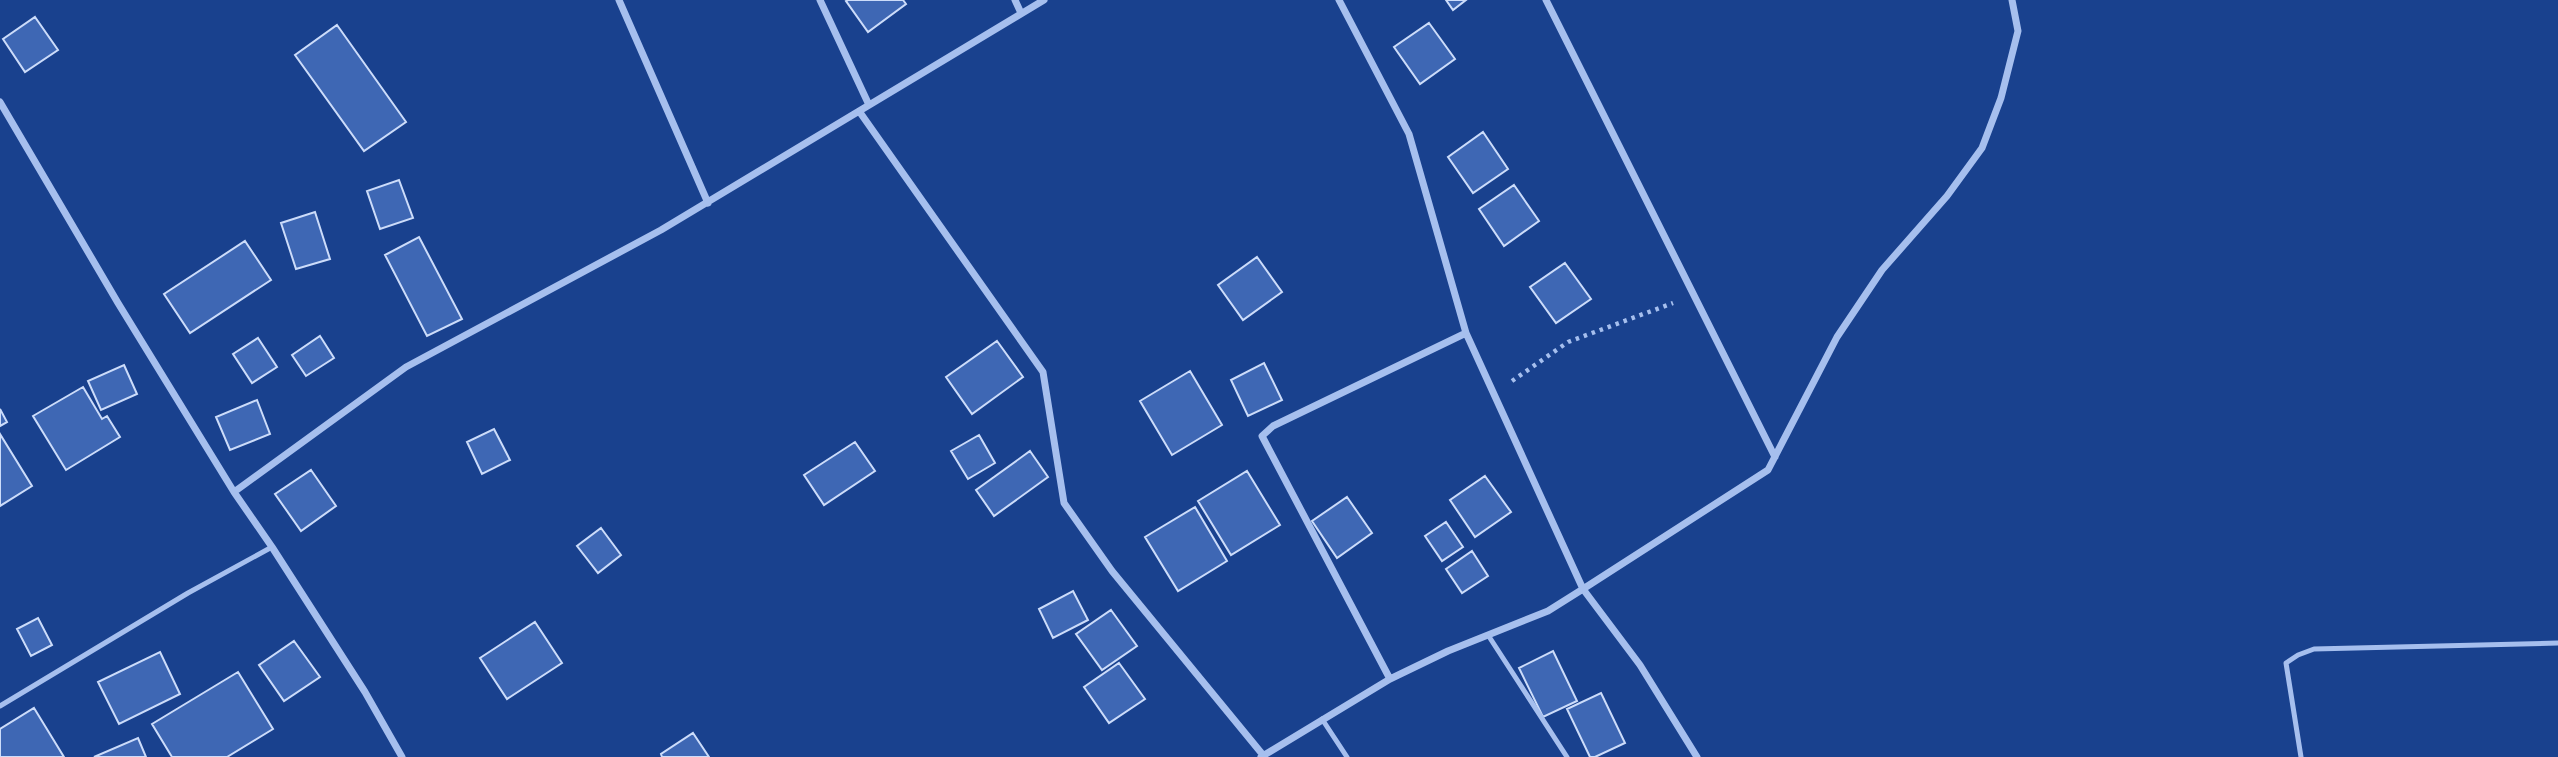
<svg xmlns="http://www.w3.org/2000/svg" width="2558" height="757" viewBox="0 0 2558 757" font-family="'Exo 2',sans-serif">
<rect width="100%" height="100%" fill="#19418e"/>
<path fill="#3e67b4" stroke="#ccdcfa" stroke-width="2" d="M848,0H903L906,4L868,32L846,1Z
M1446,0H1466L1453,10Z
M35,17L58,50L25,72L3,39Z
M1429,23L1455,59L1420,84L1394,47Z
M337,25L406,122L364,151L295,55Z
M1483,132L1508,169L1473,193L1448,157Z
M399,180L413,218L380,229L367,191Z
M1514,185L1539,221L1504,246L1479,209Z
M315,212L330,259L296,269L281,223Z
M419,237L462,319L427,336L385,255Z
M245,241L271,280L190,333L164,294Z
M1257,257L1282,292L1243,320L1218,285Z
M1565,263L1591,299L1556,323L1530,287Z
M320,336L334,358L306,376L292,355Z
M258,338L277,367L252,383L233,354Z
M997,341L1023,377L972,414L946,377Z
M1264,363L1282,400L1248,416L1231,380Z
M124,365L137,394L101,410L88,381Z
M1190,371L1222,425L1172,455L1140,401Z
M83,387L102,419L107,416L120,437L66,470L33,416Z
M257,400L270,434L230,450L216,417Z
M0,409L7,422L0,426Z
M494,429L510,460L482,474L467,442Z
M0,434L32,486L0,506Z
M979,435L995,463L968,479L951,451Z
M855,442L875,471L824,505L804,475Z
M1030,451L1048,477L994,516L976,490Z
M311,470L336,506L301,531L275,494Z
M1247,471L1280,525L1231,555L1198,501Z
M1485,476L1511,512L1475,537L1450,500Z
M1347,497L1372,533L1337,558L1312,521Z
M1195,507L1227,561L1178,591L1145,537Z
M1446,522L1463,547L1442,561L1425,536Z
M601,528L621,555L598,573L577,546Z
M1472,551L1488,576L1462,593L1446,569Z
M1073,591L1088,620L1053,638L1039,609Z
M1111,610L1137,646L1102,670L1076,634Z
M38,618L52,645L31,656L17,629Z
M535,622L562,663L507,699L480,658Z
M294,641L320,677L284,701L259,665Z
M1553,651L1577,701L1543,717L1519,668Z
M160,652L180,694L119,724L98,682Z
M1119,663L1145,699L1109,723L1084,687Z
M238,672L273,729L227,757H172L152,724Z
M1601,693L1625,743L1595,757H1590L1567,709Z
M34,708L64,757H0V729Z
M693,733L709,757H662L661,754Z
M138,738L146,757H94Z"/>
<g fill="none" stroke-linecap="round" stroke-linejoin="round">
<path stroke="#a6bfee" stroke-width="4.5" stroke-dasharray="3.5 5" stroke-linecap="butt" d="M1512,381L1568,342L1673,303"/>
<path stroke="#a6bfee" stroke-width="5" d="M1488,635L1567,757
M0,706L188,593L272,547
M1322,719L1347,757
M2301,757L2286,663L2298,655L2314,649L2558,643"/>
<path stroke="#a6bfee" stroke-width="7" d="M619,0L708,203
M820,0L869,105
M1015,0L1021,13
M1339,0L1409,134L1466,333L1583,589L1768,470L1837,337L1882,270L1947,196L1982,148L2001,98L2018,31L2012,0
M1546,0L1775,457
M0,102L118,303L234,492L272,547L365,692L402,757
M859,111L1043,372L1064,503L1112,571L1263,755
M234,492L406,367L661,230L1044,0
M1390,679L1262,436L1273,426L1466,333
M1261,757L1390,679L1448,651L1548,611L1583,589L1640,665L1697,757"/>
</g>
</svg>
